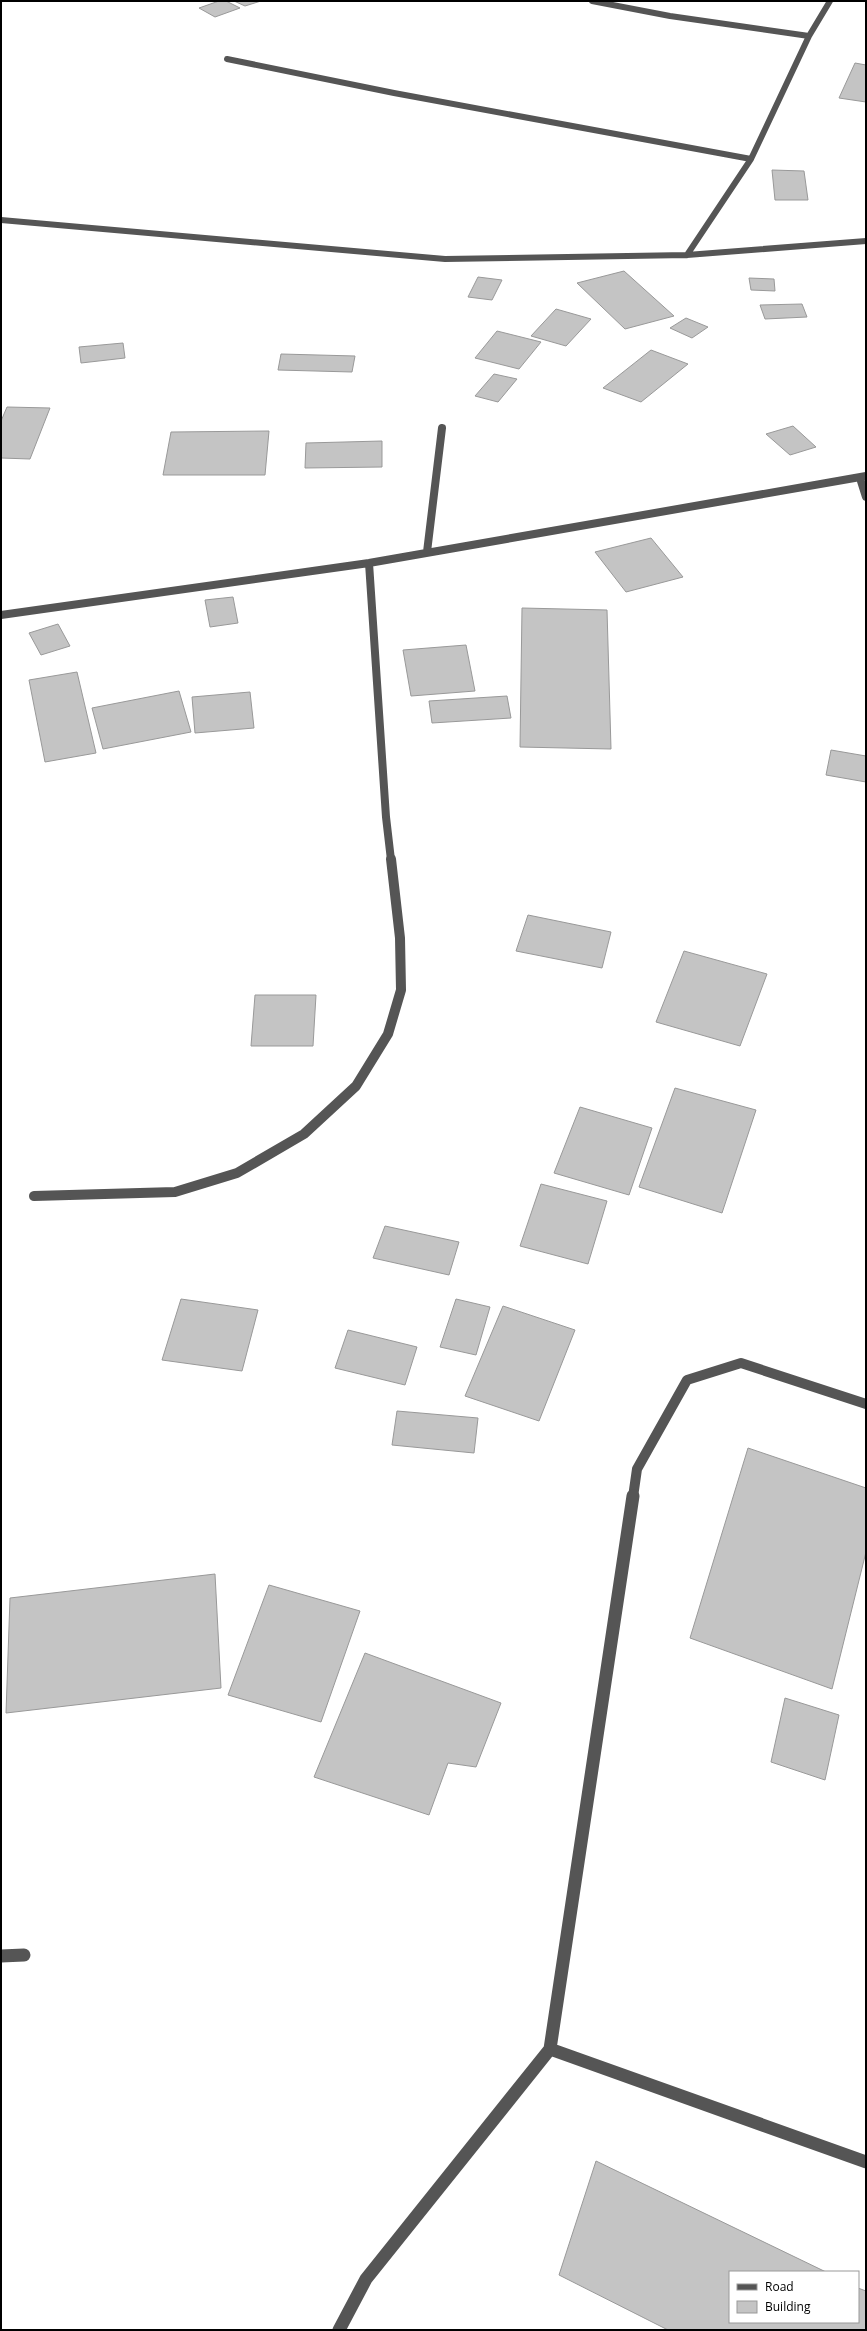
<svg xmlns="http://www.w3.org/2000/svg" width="867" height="2331" viewBox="0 0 867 2331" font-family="'Open Sans',sans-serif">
<rect width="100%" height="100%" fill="#fff"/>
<path fill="#c4c4c4" stroke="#999" d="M219,1H226L240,8L215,17L199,8Z
M234,1H261L245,6Z
M855,63L866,65V102L839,98Z
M772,170L804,171L808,200H775Z
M624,271L674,316L625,329L577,283Z
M478,277L502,280L492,300L468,297Z
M749,278L774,279L775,291L751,290Z
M802,304L807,317L765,319L760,305Z
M556,309L591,319L566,346L531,336Z
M686,318L708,327L692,338L670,328Z
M497,331L541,342L519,369L475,358Z
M123,343L125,358L81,363L79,347Z
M651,350L688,364L641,402L603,388Z
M281,354L355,356L352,372L278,370Z
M494,374L517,379L498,402L475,396Z
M7,407L50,408L30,459L1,458V421Z
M793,426L816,447L790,455L766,434Z
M269,431L265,475H163L171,432Z
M382,441V467L305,468L306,443Z
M651,538L683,577L626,592L595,552Z
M233,597L238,623L210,627L205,600Z
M522,608L607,610L611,749L520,747Z
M58,624L70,646L41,655L29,633Z
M466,645L475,691L411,696L403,650Z
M77,672L96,753L45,762L29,680Z
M179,691L191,732L103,749L92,708Z
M250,692L254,728L195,733L192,697Z
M507,696L511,718L432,723L429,701Z
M831,750L866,756V782L826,775Z
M528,915L611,932L602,968L516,951Z
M684,951L767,974L740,1046L656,1022Z
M255,995H316L313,1046H251Z
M675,1088L756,1110L722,1213L639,1187Z
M580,1107L652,1128L629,1195L554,1173Z
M541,1184L607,1201L588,1264L520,1246Z
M385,1226L459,1242L449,1275L373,1258Z
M181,1299L258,1310L242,1371L162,1360Z
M456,1299L490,1307L476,1355L440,1347Z
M503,1306L575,1330L539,1421L465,1396Z
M348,1330L417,1347L405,1385L335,1368Z
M397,1411L478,1418L474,1453L392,1445Z
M748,1448L866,1488V1552L832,1689L690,1638Z
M215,1574L221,1688L6,1713L10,1598Z
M269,1585L360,1611L321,1722L228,1695Z
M365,1653L501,1703L476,1767L448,1763L429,1815L314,1777Z
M785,1698L839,1715L825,1780L771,1762Z
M596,2161L826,2272H730V2322H858V2288L866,2291V2330H668L559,2275Z"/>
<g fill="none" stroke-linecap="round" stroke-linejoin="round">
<path stroke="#555" stroke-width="6" d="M592,1L670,16L809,36
M227,59L394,93L751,159
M1,220L445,259L687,255L866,241
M687,255L751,159L809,36L830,1"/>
<path stroke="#555" stroke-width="8" d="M860,478L866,497
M427,552L442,428
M369,563L386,817L391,860
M1,615L369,563L866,476"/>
<path stroke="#555" stroke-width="10" d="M34,1196L175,1192L237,1173L304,1134L356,1086L388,1034L401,990L400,938L391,859
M633,1497L637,1469L687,1380L741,1363L866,1404"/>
<path stroke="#555" stroke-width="13" d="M1,1956L24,1955
M550,2049L866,2162
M339,2330L366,2279L550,2049L633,1496"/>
</g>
<rect width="867" height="2331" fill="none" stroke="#000000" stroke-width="4"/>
<rect x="729" y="2271" width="130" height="52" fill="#ffffff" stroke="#999999"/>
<rect x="737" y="2284" width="20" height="6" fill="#555555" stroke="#999999"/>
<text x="765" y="2291" font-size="12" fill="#000000">Road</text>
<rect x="737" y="2301" width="20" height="12" fill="#c4c4c4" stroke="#999999"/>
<text x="765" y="2311" font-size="12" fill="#000000">Building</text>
</svg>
